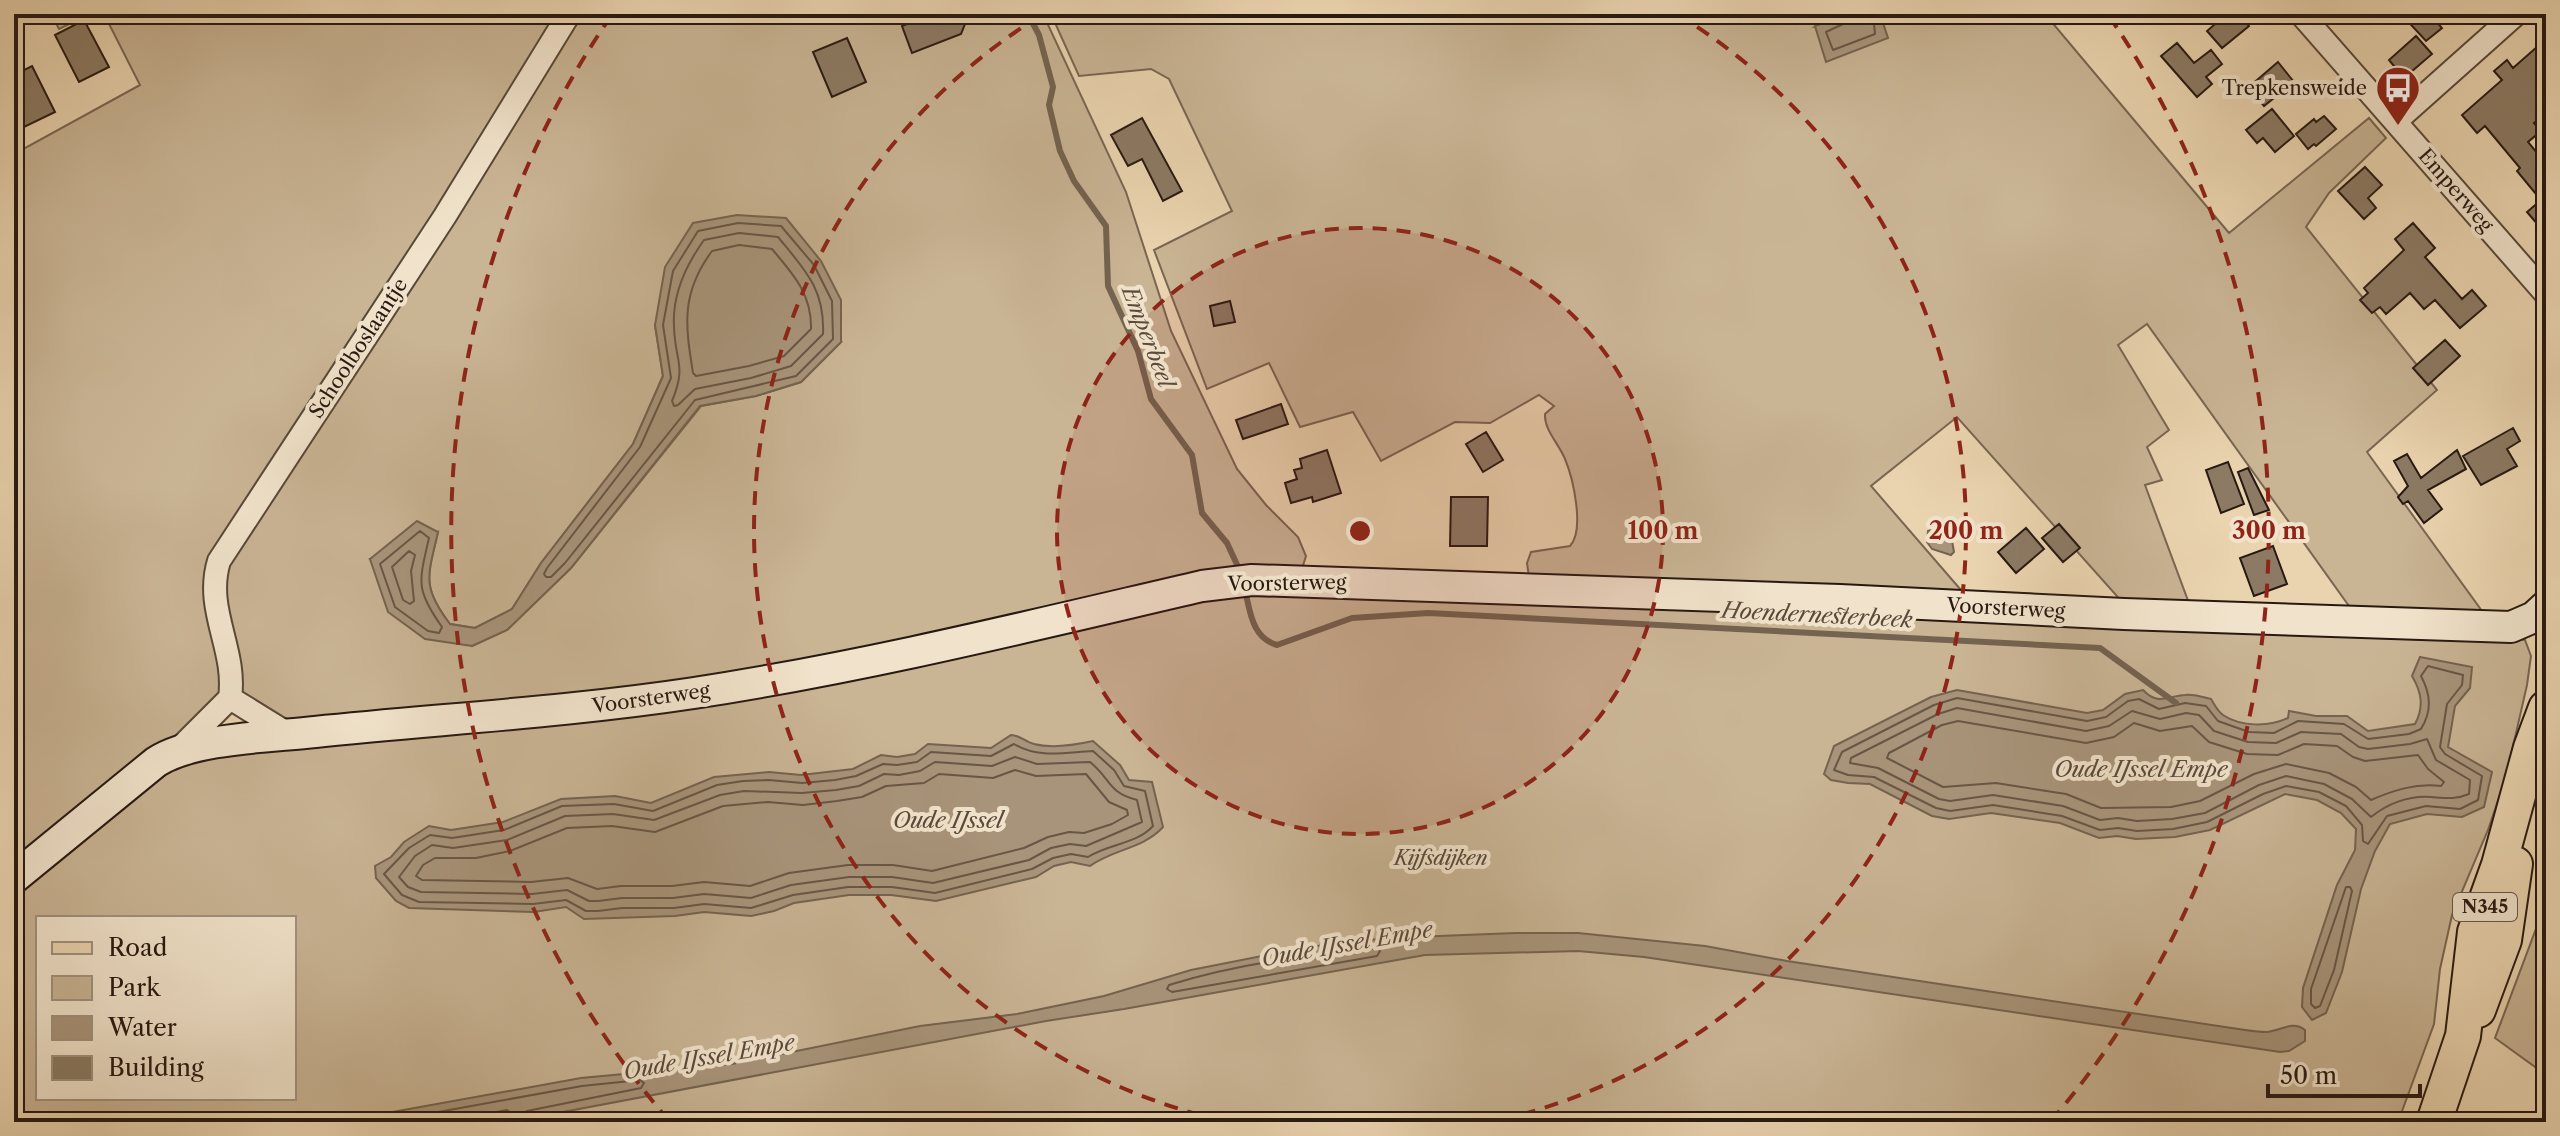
<svg xmlns="http://www.w3.org/2000/svg" width="2560" height="1136" viewBox="0 0 2560 1136" font-family="'Libre Caslon Text',serif">
<rect width="100%" height="100%" fill="#ead4af"/>
<filter id="stains"><feTurbulence type="fractalNoise" baseFrequency=".0025" numOctaves="4"/><feColorMatrix values="0 0 0 0 .2 0 0 0 0 .09 0 0 0 0 .02 0 0 0 .5 -.17"/></filter>
<radialGradient id="worn" r=".72"><stop offset=".6" stop-color="#630" stop-opacity="0"/><stop offset="1" stop-color="#630" stop-opacity=".3"/></radialGradient>
<path fill="#c9b494" stroke="#786653" stroke-width="2" fill-rule="evenodd" d="M51,14H90L59,29Z
M104,14H563L225,540L226,674L216,704L14,869V154L140,85Z
M580,14H1043L1126,192L1171,331L1237,469L1266,505L1298,537L1306,556L1301,572L813,664L302,728L243,697L220,593L231,553ZM655,325L841,342L801,382L756,396L701,406L571,568L507,630L472,646L370,559L438,532C428,576 421,586 450,624L475,628L512,609L541,563L633,444L663,376Z
M1051,14H1847L1815,27L1887,38L1880,14H2045L2229,233L2369,118L2386,138L2329,193L2306,227L2437,390L2367,452L2487,618L2354,613L2147,324L2118,345L2169,430L2147,447L2162,480L2145,485L2190,606L2124,604L1957,417L1871,486L1967,597L1529,577L1527,563L1531,552L1570,546C1585,530 1573,478 1565,459C1559,444 1544,430 1545,414L1554,406L1539,395L1490,423L1455,422L1381,461L1353,412L1300,427L1269,363L1207,389L1154,250L1232,211L1169,79L1151,69L1079,76Z
M1252,588L2473,633L2525,640L2531,656L2527,685L2506,777L2488,830L2452,915L2440,969L2434,1024L2398,1122H14V889L171,762L459,726ZM38,918H294V1098H38Z
M2546,849V1075L2495,1038L2540,918V875Z"/>
<path fill="#a8947a" stroke="#746350" stroke-width="2" d="M1847,14H1880L1888,38L1826,62L1815,26Z
M737,215L786,218L821,261L841,300V342L801,382L756,396L700,406L571,568L507,630L472,646L425,639L388,612L370,559L417,521L438,532C428,576 421,586 450,624L475,628L512,609L541,563L633,444L663,376L655,325L665,267L693,223Z
M1939,527L1951,535L1954,552L1951,555L1932,549L1927,542L1928,531Z
M2420,657L2472,667L2470,688L2455,706L2448,747L2492,772L2484,807L2462,817L2427,814L2390,824L2375,851L2361,889L2342,972L2326,1013L2312,1020L2302,1007L2303,988L2337,885L2355,850L2356,829L2341,813L2317,800L2285,794L2210,830L2175,837L2136,839L2117,836L2099,838L2060,823L1991,813L1949,819L1932,816L1870,784L1848,783L1831,780L1824,774L1834,746L1931,697L1957,690L2087,713L2103,710L2125,694L2143,690C2158,706 2167,696 2185,695C2193,694 2203,697 2211,699C2214,704 2218,712 2223,715C2241,727 2269,727 2288,718L2289,711L2316,716H2347L2368,731L2415,724C2424,707 2422,693 2412,676Z
M1011,735C1020,735 1025,742 1034,744C1053,749 1075,745 1093,741L1120,765L1129,780L1152,782L1163,827C1143,849 1113,849 1090,866L1071,862L1054,866L1036,877L936,901L891,895H849L794,903L774,911L751,916L704,912L675,916L584,919L566,907L534,912L409,908L396,901L376,878L375,866L391,857L404,842L429,826L451,830L503,822L561,799L615,796L651,803L714,777L769,772L801,775L853,769L881,755L897,757L915,754L928,744L991,748Z
M1516,933H1578L1705,946L1787,961L2245,1030C2252,1031 2259,1032 2266,1032C2281,1031 2292,1020 2305,1030V1041L2289,1051L2280,1052L1644,957L1578,951L1425,955L1124,1009L1046,1021L510,1122H337L581,1078L732,1064L920,1026L1017,1014L1104,996L1191,970L1308,947L1387,938Z"/>
<g fill="none" stroke-linecap="round" stroke-linejoin="round">
<path stroke="#685646" stroke-width="2" d="M1846,14L1843,24L1826,32L1833,50L1875,34L1873,14
M738,223L781,226L814,265L832,301L833,339L796,376L695,400L565,563L551,577H546L544,574L547,568L640,447L671,378L663,325L673,271L698,231Z
M739,233L778,237C805,270 825,289 823,334L791,366L751,378L695,389L678,405L674,406L672,401C687,365 675,362 674,327C672,295 686,265 704,240Z
M739,245L772,249C793,274 812,294 811,329L784,356L749,366L696,376L693,373C685,324 681,293 712,251Z
M420,531L429,538C419,582 415,589 442,627L439,633L428,631L395,607L380,564Z
M409,551L415,555L411,571L414,601L410,604L403,600L392,567Z
M2428,666L2463,675L2462,685L2447,704L2440,747L2445,754L2482,776L2478,800L2460,809L2426,806L2387,816L2368,844L2363,841L2362,825L2346,806L2319,792L2286,786L2263,794L2207,822L2173,829L2137,831L2118,828L2100,830L2062,816L1993,805L1950,811L1936,808L1874,777L1848,775L1834,770L1842,752L1934,705L1957,698L2087,721L2106,717L2128,701L2139,699L2159,709L2185,703L2206,706L2218,721L2249,732L2274,733L2298,721L2344,724L2368,739L2409,734L2421,729C2432,711 2431,695 2421,676Z
M1957,708L2086,731L2109,726L2132,711L2160,719L2186,713L2199,715L2214,731L2248,742L2276,743L2301,732L2341,734L2359,747L2368,749L2410,744L2427,739L2436,760L2470,780L2469,794C2455,800 2445,798 2431,797C2409,795 2387,804 2371,817L2352,799L2324,784L2286,776L2259,785L2205,813L2172,819L2137,821L2118,818L2100,820L2063,806L1993,795L1950,801L1939,799L1878,768L1850,763L1851,758L1938,714Z
M1958,721L2086,743L2114,737L2134,723L2160,731L2192,726L2209,742L2247,754L2278,755L2304,744L2337,746L2353,757L2365,761L2418,755L2428,769L2444,782L2441,786C2416,783 2394,790 2371,800L2356,787L2329,773L2286,764L2254,774L2200,801L2171,807L2101,808L2066,794L1996,783L1943,787L1887,758L1889,753L1942,725Z
M1014,744C1038,759 1067,752 1093,751L1114,770L1124,786L1145,791L1153,826C1137,844 1108,844 1088,857L1071,854L1053,858L1032,869L935,893L892,887H848L793,895L751,908L704,904L674,908H622L598,911H586L566,900L533,904L419,902L402,895L384,874L409,848L430,835L452,838L504,830L562,806L614,804L653,811L717,785L743,781L769,780L802,783L835,780L856,776L883,764L897,765L917,762L931,752L991,756Z
M1015,757L1037,764L1090,762C1112,780 1107,792 1137,800L1142,822L1086,846L1070,844L1051,848L1029,860L933,883L892,877H849L791,885L751,898L704,894L673,898H622L598,901H589L567,890L532,894L421,892L408,887L399,877L415,856L432,845L453,848L507,840L565,816L613,814L654,820L720,795L744,791L802,793L836,790L859,786L884,774L899,775L920,771L935,762L992,766Z
M1015,770L1036,776L1086,774L1109,802L1127,810L1128,815L1112,824L1084,833L1069,832L1048,837L1024,848L932,871L893,865H848L789,873L750,886L704,882L672,886H621L597,889L568,878L531,882L422,880L416,876L423,865L435,858H476L510,851L567,828L612,826L655,832L723,806L768,802L803,805L837,801L862,797L886,786L924,783L939,774L993,778Z
M2346,887H2350L2352,891L2334,970L2320,1006L2315,1008L2311,1004V989Z
M1376,948L1380,951L1377,956L1172,992L1167,989L1169,985C1236,964 1307,955 1376,948Z
M383,1122L582,1086L640,1080L644,1083L641,1088L527,1111L522,1115L521,1122
M442,1122L507,1110L511,1113V1122"/>
<path stroke="#746350" stroke-width="6" d="M1028,14L1039,35L1053,87L1049,105L1060,151L1074,181L1106,226L1108,286L1138,351L1151,399L1192,455L1202,513L1227,543L1240,571
M1245,590C1250,611 1252,638 1277,645L1352,618L1428,613L2100,648L2176,703"/>
</g>
<path fill="#8c7a64" stroke="#271912" stroke-width="2" d="M933,14H969L961,34L912,53L902,26Z
M2205,14H2239L2249,26L2222,48L2207,31L2214,25Z
M2401,14H2430L2442,28L2426,41Z
M84,20L109,67L79,82L55,35Z
M2416,36L2432,54L2404,78L2389,60Z
M847,38L866,82L832,97L813,52Z
M2546,39V112L2534,123L2541,131L2528,142L2546,164V234L2527,212L2541,200L2517,171L2520,168L2485,126L2477,133L2462,115L2502,80L2494,71L2507,60L2513,68Z
M2177,43L2194,63L2211,50L2222,64L2206,77L2212,84L2197,97L2161,56Z
M2278,62L2294,82L2264,106L2249,87Z
M32,66L55,112L22,128L14,111V75Z
M2272,109L2294,136L2275,152L2263,138L2257,143L2246,130Z
M2324,116L2336,129L2316,146L2314,144L2308,149L2296,134L2314,119L2316,122Z
M1142,118L1182,191L1163,201L1142,159L1128,166L1111,135Z
M2365,167L2382,185L2368,198L2376,208L2364,219L2338,191Z
M2413,223L2435,248L2425,257L2462,299L2472,290L2486,306L2460,328L2435,300L2424,309L2410,293L2386,314L2380,307L2372,313L2360,300L2368,293L2364,288L2404,250L2395,239Z
M1230,301L1235,322L1214,326L1210,306Z
M2445,340L2460,356L2428,385L2413,368Z
M1281,404L1288,424L1243,439L1236,420Z
M2513,428L2520,441L2507,449L2517,466L2481,485L2463,456Z
M1486,432L1503,460L1483,472L1466,444Z
M1327,450L1341,493L1313,502L1312,497L1291,503L1285,483L1297,479L1294,470L1302,468L1300,459Z
M2457,450L2466,469L2428,490L2442,509L2424,523L2408,501L2403,504L2398,497L2408,486L2394,461L2407,454L2421,478Z
M2228,462L2244,504L2221,513L2206,470Z
M2248,468L2269,510L2254,515L2238,472Z
M1451,497H1488L1487,546H1450Z
M2059,524L2080,548L2063,562L2042,538Z
M2026,528L2044,549L2016,573L1998,552Z
M2273,546L2287,584L2254,596L2240,558Z"/>
<g fill="none" stroke-linecap="round" stroke-linejoin="round">
<g stroke="#584839" stroke-width="26">
<path id="street" d="M2301,14L2546,294
M2396,121L2516,14
M230,698L290,735
M178,750L230,698C237,649 204,610 219,561L445,216L569,14"/>
</g>
<g stroke="#271912" stroke-width="34">
<path id="secondary" d="M14,878L156,762C193,738 270,737 315,732C441,719 568,712 694,693C865,667 1034,625 1202,586L1252,580L1840,600L2124,614L2511,627L2534,617L2546,606"/>
</g>
<g stroke="#271912" stroke-width="38">
<path id="primary" d="M2478,1010L2504,940L2515,864
M2434,1122L2463,1036L2475,932L2499,865L2531,748L2546,708"/>
</g>
<use href="#street" stroke="#f1e3cb" stroke-width="22"/>
<use href="#secondary" stroke="#f1e3cb" stroke-width="30"/>
<use href="#primary" stroke="#ead4af" stroke-width="34"/>
</g>
<circle cx="1360" cy="531" r="303" fill="#8f2418" fill-opacity=".12"/>
<g fill="none" stroke="#8f2418" stroke-width="4" stroke-dasharray="14 10">
<circle cx="1360" cy="531" r="303"/>
<path d="M1224 1121A606 606 0 0 1 1043 14M1677 14A606 606 0 0 1 1496 1121"/>
<path d="M669 1121A909 909 0 0 1 611 16M2109 16A909 909 0 0 1 2051 1121"/>
</g>
<defs>
<g id="bus-pin" transform="scale(2.3)"><path d="M0 17L-7.5 6A9.5 9.5 0 1 1 7.5 6Z" fill="#8f2418" stroke="#f1e3cb"/><path d="M-5-6H5V4H4V6H2V4H-2V6H-4V4H-5ZM-3.5-4V0h7V-4ZM-3.5 1.2v1.5H-2V1.2ZM2 1.2v1.5H3.5V1.2Z" fill="#fff"/></g>
</defs>
<g fill-rule="evenodd">
<use href="#bus-pin" x="2398" y="88"/>
</g>
<g text-anchor="middle" dominant-baseline="central" stroke-width="8" stroke-linejoin="round" paint-order="stroke">
<rect fill="#f1e3cb" stroke="#64564a" stroke-width="2" x="2453" y="893" width="64" height="28" rx="6"/>
<g font-size="18" font-weight="bold" fill="#271912">
<text x="2485" y="907">N345</text>
</g>
<g font-size="20" fill="#271912" stroke="#f1e3cb" text-anchor="end">
<text x="2367" y="88">Trepkensweide</text>
</g>
<g font-size="20" fill="#271912" stroke="#f1e3cb">
<text transform="translate(2456 190) rotate(49)">Emperweg</text>
<text transform="translate(358 348) rotate(-57)">Schoolboslaantje</text>
<text transform="translate(1287 583) rotate(-1)">Voorsterweg</text>
<text transform="translate(2006 608) rotate(3)">Voorsterweg</text>
<text transform="translate(651 698) rotate(-8)">Voorsterweg</text>
</g>
<g font-size="20" font-style="italic" fill="#584839" stroke="#f1e3cb">
<text x="1441" y="858">Kijfsdijken</text>
</g>
<g font-size="22" font-style="italic" fill="#5b4a3c" stroke="#f1e3cb">
<text transform="translate(1148 337) rotate(69)">Emperbeel</text>
<text transform="translate(1817 615) rotate(3)">Hoendernesterbeek</text>
<text x="2141" y="769">Oude IJssel Empe</text>
<text x="948" y="820">Oude IJssel</text>
<text transform="translate(1347 944) rotate(-10)">Oude IJssel Empe</text>
<text transform="translate(709 1057) rotate(-10)">Oude IJssel Empe</text>
</g>
</g>
<circle cx="1360" cy="531" r="12" fill="#8f2418" stroke="#f1e3cb" stroke-width="4"/>
<g font-size="24" text-anchor="middle" font-weight="bold" fill="#8f2418" stroke="#f1e3cb" stroke-width="8" stroke-linejoin="round" paint-order="stroke">
<text x="1663" y="539">100 m</text>
<text x="1966" y="539">200 m</text>
<text x="2269" y="539">300 m</text>
</g>
<rect width="2560" height="1136" fill="none" stroke="#ead4af" stroke-width="48"/>
<rect x="16" y="16" width="2528" height="1104" fill="none" stroke="#271912" stroke-width="4"/>
<rect x="24" y="24" width="2512" height="1088" fill="none" stroke="#271912" stroke-width="2"/>
<rect x="36" y="916" width="260" height="184" fill="#f1e3cb" stroke="#a09281" stroke-width="2"/>
<rect x="52" y="942" width="40" height="12" fill="#ead4af" stroke="#a09281" stroke-width="2"/>
<text x="108" y="956" font-size="24" fill="#271912">Road</text>
<rect x="52" y="976" width="40" height="24" fill="#c9b494" stroke="#a09281" stroke-width="2"/>
<text x="108" y="996" font-size="24" fill="#271912">Park</text>
<rect x="52" y="1016" width="40" height="24" fill="#a8947a" stroke="#a09281" stroke-width="2"/>
<text x="108" y="1036" font-size="24" fill="#271912">Water</text>
<rect x="52" y="1056" width="40" height="24" fill="#8c7a64" stroke="#a09281" stroke-width="2"/>
<text x="108" y="1076" font-size="24" fill="#271912">Building</text>
<path d="M2268 1084v12h152v-12" fill="none" stroke="#271912" stroke-width="4"/>
<text x="2280" y="1084" font-size="24" fill="#271912" stroke="#f1e3cb" stroke-width="6" paint-order="stroke">50 m</text>
<rect width="100%" height="100%" filter="url(#stains)"/>
<rect width="100%" height="100%" fill="url(#worn)"/>
</svg>
